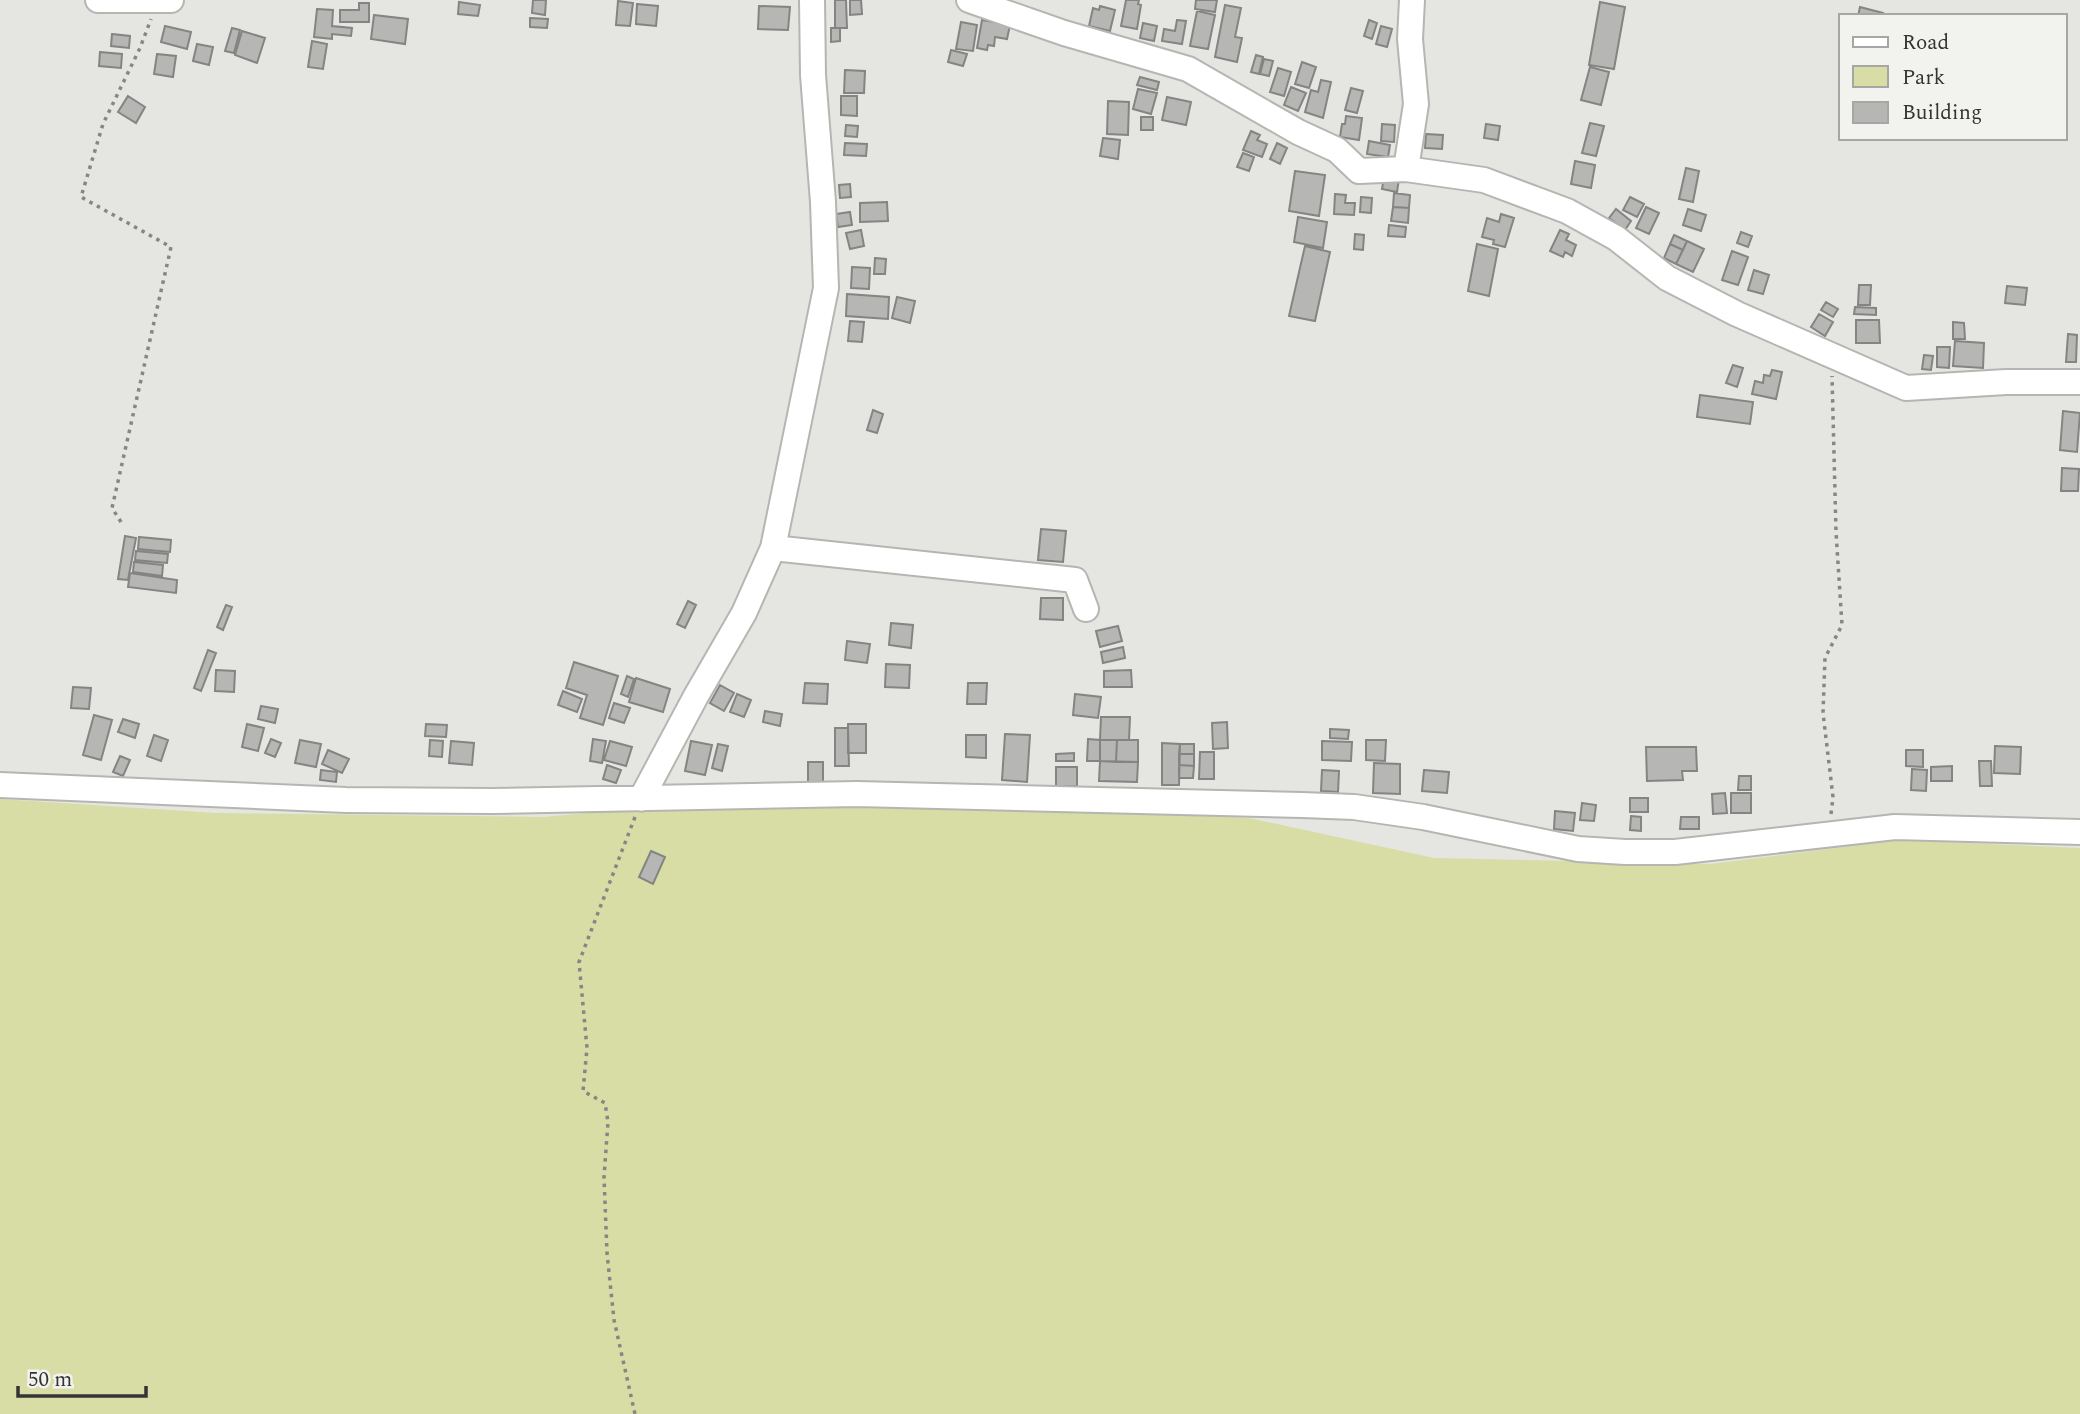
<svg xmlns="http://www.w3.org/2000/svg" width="2080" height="1414" viewBox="0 0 2080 1414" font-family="Spectral,serif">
<rect width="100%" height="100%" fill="#e5e5e2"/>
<path fill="#d7dda4" d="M0,799L215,813L544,817L673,805L941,803L1249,818L1434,858L1711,864L1899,840L2080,848V1414H0Z"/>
<path fill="#b6b7b4" stroke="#848582" stroke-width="2" d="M533,0H546L545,15L532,13Z
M835,0H846L847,28H835Z
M850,0H861L862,14L850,15Z
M1126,0H1139L1138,4L1141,5L1137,29L1121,26Z
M1196,0H1217L1215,12L1195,9Z
M618,1L633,3L630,26L616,25Z
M459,2L480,5L478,16L458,14Z
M1600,2L1625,7L1614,69L1589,65Z
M359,3H369V22H340V10H359Z
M637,4L658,6L656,26L636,24Z
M1225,5L1241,8L1235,37L1242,38L1237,62L1215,57Z
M759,6L790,7L788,30L758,29Z
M1100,6L1115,10L1110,31L1089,26L1093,8L1099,10Z
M1860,7L1883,13L1882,16H1858Z
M317,9L333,10L332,26L352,28L351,36L332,34V39L314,37Z
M1197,11L1215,15L1208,49L1190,46Z
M374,15L408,19L405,44L371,39Z
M530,18L548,19L547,28L530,27Z
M982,20L1010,25L1007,39L995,37L994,46L988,45L987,50L977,48Z
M1177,20L1186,21L1182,44L1162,41L1164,29L1175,31Z
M1369,20L1377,23L1372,39L1364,36Z
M961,22L977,25L973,51L956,49Z
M1143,23L1157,26L1154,41L1140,38Z
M165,26L191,32L187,49L161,42Z
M1381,26L1392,29L1387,47L1376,44Z
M232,28L240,30L234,53L225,51Z
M831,28H840V41L831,42Z
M242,31L265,38L257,63L235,55Z
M112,34L130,36L129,48L111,46Z
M312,41L327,44L323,69L308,67Z
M197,44L213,47L209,65L193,61Z
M951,50L967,54L963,66L948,62Z
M100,52L122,54L121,68L99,66Z
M157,54L176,56L173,77L154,74Z
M1256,55L1263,57L1259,74L1251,72Z
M1264,59L1273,61L1269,76L1260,74Z
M1302,62L1316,67L1309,88L1295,84Z
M1590,67L1609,72L1601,105L1581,100Z
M1278,68L1291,72L1284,96L1270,92Z
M845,70L865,71L864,93H844Z
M1140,77L1159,82L1157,90L1137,85Z
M1321,80L1331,82L1323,118L1305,112L1311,90L1318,92Z
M1291,87L1306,93L1298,111L1284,105Z
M1351,88L1363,91L1357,113L1345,110Z
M1138,89L1157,93L1151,114L1133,109Z
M128,96L145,107L136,123L118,112Z
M841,96H857V116L841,115Z
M1167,97L1191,102L1186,125L1162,120Z
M1108,101L1129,102L1128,135L1107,134Z
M1346,116L1362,118L1359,140L1340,137L1342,124H1345Z
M1141,117H1153V130H1141Z
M1590,123L1604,126L1596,156L1582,153Z
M1382,124L1395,125L1394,142L1381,141Z
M1486,124L1500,126L1498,140L1484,138Z
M846,125L858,126L857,137L845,136Z
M1251,131L1260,135L1257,140L1267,144L1262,157L1243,150Z
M1426,134L1443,135L1442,149L1425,148Z
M1103,138L1120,140L1118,159L1100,156Z
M1369,141L1390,145L1388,157L1367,154Z
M845,143L867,144L866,156L844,155Z
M1277,143L1287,148L1280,164L1270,159Z
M1243,153L1254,157L1249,171L1237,167Z
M1575,161L1595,165L1591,188L1571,184Z
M1686,168L1699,171L1693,202L1679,199Z
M1295,171L1325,175L1319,216L1289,211Z
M1384,176L1399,179L1397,192L1382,189Z
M850,184L851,197L840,198L839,185Z
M1394,193L1410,195L1409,208L1393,207Z
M1335,194L1346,195L1345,203H1355L1354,215L1334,214Z
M1361,197L1372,198L1371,213L1360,212Z
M1630,197L1644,204L1637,217L1623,210Z
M887,202L888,221L860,222V203Z
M1393,207L1409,208L1408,223L1391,221Z
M1646,207L1659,213L1649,234L1636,228Z
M1616,209L1631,221L1625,230L1609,218Z
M1688,209L1706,215L1701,231L1683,225Z
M850,212L852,225L838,227L836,214Z
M1501,214L1514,218L1505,247L1493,244L1494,240L1482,237L1487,218L1499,222Z
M1298,217L1327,222L1323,248L1294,242Z
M1389,225L1406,227L1405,237L1388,236Z
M861,230L864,246L850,249L846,233Z
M1560,230L1569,234L1566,240L1576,245L1572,256L1565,252L1563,257L1550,251Z
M1741,232L1752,236L1748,247L1737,243Z
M1355,234L1364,235L1363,250L1354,249Z
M1674,235L1687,241L1683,250L1670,244Z
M1687,241L1704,249L1693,272L1676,264Z
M1477,244L1498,249L1489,296L1468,291Z
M1670,244L1683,250L1676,264L1664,258Z
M1305,246L1330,252L1315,321L1289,316Z
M1732,251L1748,257L1738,285L1722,280Z
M875,258L886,259L885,274H874Z
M852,267L870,268L869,289L851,288Z
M1754,270L1769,275L1763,294L1748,290Z
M1859,285H1871L1870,305H1858Z
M2007,286L2027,288L2025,305L2005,303Z
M847,294L889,297L888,319L846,316Z
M897,297L915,301L910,323L892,318Z
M1826,302L1838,309L1833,317L1821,310Z
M1855,307L1876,308V315L1854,314Z
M1819,314L1833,322L1825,336L1811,327Z
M1856,320H1879L1880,343H1856Z
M850,321L864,322L862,342L848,341Z
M1953,322L1964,323L1965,339H1953Z
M2068,334L2077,335L2076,362H2066Z
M1955,341L1984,343L1983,368L1953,366Z
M1937,347H1950L1949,368L1937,367Z
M1924,355L1933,356L1931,370L1922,369Z
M1733,365L1743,368L1737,387L1726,383Z
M1772,370L1782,372L1776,399L1752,394L1755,381L1763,383L1764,375L1770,376Z
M1700,395L1753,402L1750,424L1697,417Z
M873,410L883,414L877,433L867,430Z
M2063,411L2080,413L2077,452L2060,450Z
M2062,468L2079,469L2078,491H2061Z
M1041,529L1066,531L1063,562L1038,560Z
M125,536L136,538L128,580L118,579Z
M139,537L171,540L170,552L138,549Z
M136,551L168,554L167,563L135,560Z
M134,562L163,565L162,576L133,572Z
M130,573L177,580L176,593L128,587Z
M1041,598H1063V620L1040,619Z
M688,601L696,605L685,628L677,624Z
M226,605L232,607L223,630L217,627Z
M891,623L913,625L911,648L889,645Z
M1118,626L1122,641L1100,647L1096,631Z
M847,641L870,644L867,663L845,660Z
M1123,647L1125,658L1103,663L1101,652Z
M208,650L216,653L201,691L194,688Z
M574,662L618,676L603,725L580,718L587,695L566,688Z
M886,664L910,665L909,688L885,687Z
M216,670L235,671L234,692L215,691Z
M1131,670L1132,687H1104V671Z
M627,676L634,679L628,697L621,694Z
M636,678L670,689L663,712L629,702Z
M805,683L828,684L827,704L803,703Z
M968,683H987L986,704H967Z
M720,685L734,693L724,711L710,703Z
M73,687L91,688L89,709L71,708Z
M563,691L582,699L577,712L558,705Z
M737,694L751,700L744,717L730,712Z
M1075,694L1101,697L1098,718L1073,715Z
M614,703L630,708L624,723L609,718Z
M261,706L278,709L275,723L258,719Z
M765,711L782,714L780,726L763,722Z
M94,715L112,720L101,760L83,755Z
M1101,717H1130L1129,740H1100Z
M123,719L139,724L135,738L118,732Z
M1227,722L1228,748L1213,749L1212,723Z
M247,724L264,728L258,751L242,747Z
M426,724L447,725L446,737L425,736Z
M848,724H866V753H848Z
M835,728H848L849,766H835Z
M1330,729L1349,730L1348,739L1330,738Z
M1005,734L1030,735L1027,782L1002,780Z
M154,735L168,740L161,761L147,756Z
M966,735H986V758L966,757Z
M271,739L281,743L275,757L265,753Z
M593,739L606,741L602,763L590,761Z
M1088,739L1100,740V761H1087Z
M300,740L321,744L316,767L295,763Z
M430,740L443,741L442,757L429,756Z
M1100,740H1117L1116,762L1100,761Z
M1117,740H1138V762H1116Z
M1366,740H1386L1385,761L1366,760Z
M451,741L474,743L472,765L449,763Z
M610,741L632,747L626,766L604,760Z
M691,741L712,745L705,775L685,771Z
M1322,741L1352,742L1351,761L1322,760Z
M1162,743L1180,744L1179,785H1162Z
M718,744L728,746L722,771L712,768Z
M1180,744H1194V754H1179Z
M1995,746L2021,747L2020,774L1994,773Z
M1646,747H1696L1697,771H1682L1683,780L1647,781Z
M328,750L349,759L342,773L322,764Z
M1906,750H1923V767L1906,766Z
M1200,752H1214V779H1199Z
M1074,753V761H1056V754Z
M1179,754H1194V766L1179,765Z
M120,756L130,760L123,776L113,772Z
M1100,761L1138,762L1137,782L1099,781Z
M1979,761H1991L1992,786H1980Z
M808,762H823V782H808Z
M1374,763L1400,764V794L1373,793Z
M607,765L621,770L616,783L603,779Z
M1179,765L1194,766L1193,778H1179Z
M1952,766V781H1931V767Z
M1056,767H1077V786H1056Z
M1912,769L1927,770L1926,791L1911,790Z
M321,770L337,772L336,782L320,780Z
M1322,770L1339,771L1338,792L1321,791Z
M1424,770L1449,772L1447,793L1422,791Z
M1739,776H1751V790H1738Z
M1725,793L1727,813L1713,814L1712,794Z
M1731,793H1751V813H1731Z
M1630,798H1648V812H1630Z
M1582,803L1596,805L1594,821L1580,820Z
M1555,811L1575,813L1573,831L1554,829Z
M1631,816L1641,817V831L1630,830Z
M1681,817H1699V829H1680Z
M651,851L665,857L653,884L639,877Z"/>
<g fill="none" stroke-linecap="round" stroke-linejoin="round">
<g stroke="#b5b5b2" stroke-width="28">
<path id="minor" d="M98,0H171
M969,0L1064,33L1188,69L1298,132L1337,150L1359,171L1406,169L1484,180L1567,211L1616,238L1667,278L1737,314L1906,388L2006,382H2080
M1406,169L1416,104L1410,39L1412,0
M773,548L1075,580L1086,609
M0,785L346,800L492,801L857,794L1302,805L1354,807L1423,817L1578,849L1625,852H1675L1895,827L2080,832
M641,799L696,696L744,613L773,548L826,288L823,202L813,75L812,0"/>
</g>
<path stroke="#868684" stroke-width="3.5" stroke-dasharray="3.5 5" stroke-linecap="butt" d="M121,522L112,508L171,247L81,197L103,124L140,48L151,19
M1831,814L1833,797L1823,713L1825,658L1842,625L1836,532L1832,376
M635,817L579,962L587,1048L583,1091L605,1103L608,1122L604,1177L607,1253L614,1320L635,1414"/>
<use href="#minor" stroke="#fff" stroke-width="24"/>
</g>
<rect x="1839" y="14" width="228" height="126" fill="#f2f3ef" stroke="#a6a7a4" stroke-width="2"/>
<rect x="1853" y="37" width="35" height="10" fill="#ffffff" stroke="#a6a7a4" stroke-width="2"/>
<text x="1902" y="49" font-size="21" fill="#343433">Road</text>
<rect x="1853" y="66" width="35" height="21" fill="#d7dda4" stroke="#a6a7a4" stroke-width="2"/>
<text x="1902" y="84" font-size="21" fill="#343433">Park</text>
<rect x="1853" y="102" width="35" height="21" fill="#b6b7b4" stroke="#a6a7a4" stroke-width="2"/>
<text x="1902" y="119" font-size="21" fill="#343433">Building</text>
<path d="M18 1386v10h128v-10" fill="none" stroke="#343433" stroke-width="3.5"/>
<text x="28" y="1386" font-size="21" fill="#343433" stroke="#f2f3ef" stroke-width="5" paint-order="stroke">50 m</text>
</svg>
